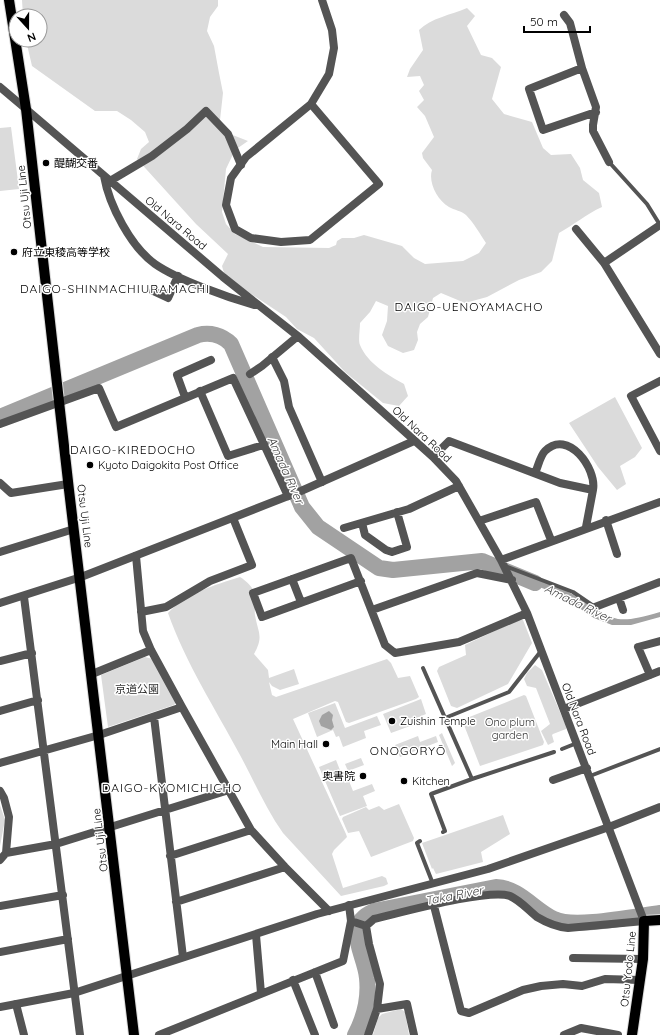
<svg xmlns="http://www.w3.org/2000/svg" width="660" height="1035" viewBox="0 0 660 1035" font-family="Quicksand,'Noto Sans JP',sans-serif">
<rect width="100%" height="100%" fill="#fff"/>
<path fill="#dbdbdb" d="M22,0H218V6L210,17L207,31L214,46L219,73L223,93L220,120L225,132L248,141L235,150L226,169L222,212L226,224L235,234L263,247L329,248L336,245L337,241L342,238H354L364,235L402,246L414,258L425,264L463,261L479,253L486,243C480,234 474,223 466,215C462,211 454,210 449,207C437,200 428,182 432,170L423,158L422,153L434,137L425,116L417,107L424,100L419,91L424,85L420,76L407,77L410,69L423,50L419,30C431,18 451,15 467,8L475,16L467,26L481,55L492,58L501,67L492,99L504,114L532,122L543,148L551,155L571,154L580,168L583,180L599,193L602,207C586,214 574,225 559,233L552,261L541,272L519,280L487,297L465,303L441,293L433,298L428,317L420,324L417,332L418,340L414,350L403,353L388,346L382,335L387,321L388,306L376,301L370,312L360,323C360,330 358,340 360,345C368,364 388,375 404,384L408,396L399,406L383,403L345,372L314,338L297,329L286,317L233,282L224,273L222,266L228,254L196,224L137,159L141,149L149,142L145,132L131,120L117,111H95L32,66L26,40H40V16H23Z
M11,127L19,189L0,191V128Z
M615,397L642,448L635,457L620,466L626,484L617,490L598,467L569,423Z
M240,577C248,582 257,591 257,602C256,606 254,611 255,615C258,633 264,636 254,654L268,670L269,678L294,669L299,684L280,690L272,686L269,682L272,695L276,697L387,659L391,663L398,678L410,676L419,697L416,699L349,723L346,722L338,702L335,701L293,719L346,834L347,837L334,850L332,854L343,888L382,876L386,878L388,884L384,886L341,896L283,833C266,809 254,781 240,755C215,708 186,664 168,613C186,593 215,585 240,577Z
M520,619L523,620L532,643L508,684L457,708L451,706L437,671L439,667L466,655L465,645Z
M145,657L153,659L176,702L174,705L108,727L101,675Z
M535,665L542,670L566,726V729L553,734L552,735L554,742L548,745L541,731L550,724L536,688L527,686L524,679L527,673Z
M524,695L526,696L544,742L543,745L480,766L462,720Z
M421,699L426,714L412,720L413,725L391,733L383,714Z
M335,703L345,728L377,716L381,725L364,731L366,738L343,747L339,736L336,737L333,730L317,737L308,713Z
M442,733L455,763L452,766L439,735Z
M418,736L420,742L436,736L438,742L400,757L395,745Z
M361,758L364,765L348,771L345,764Z
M336,760L345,783L349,781L353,791L372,784L375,791L363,796L367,806L340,816L319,767Z
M399,804L414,838L413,841L371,857L359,831L348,833L342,819L343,817L366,807L369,810L379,806L384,810Z
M0,805L5,820L0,846Z
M503,815L510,834L481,852L483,862L436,874L433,868L432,869L422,843Z
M401,1009L405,1012L409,1035H373L378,1018L382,1014Z"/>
<path fill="#a2a2a2" d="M514,572C532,579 555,584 572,594C613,618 610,627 660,612V617L631,625H612L594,618L560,595L516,578Z
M329,711L333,715L332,720L334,727L331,730L321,726L319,721L322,715Z"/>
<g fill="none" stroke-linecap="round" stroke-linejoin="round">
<path stroke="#a2a2a2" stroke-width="16" d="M0,417L198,335C210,332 222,335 231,344L302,507L318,527L379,568L393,570L482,561L535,583
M355,1035C364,1018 369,997 367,978C365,953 341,925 374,911L496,887C520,888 534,910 554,919C574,929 636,916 660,913"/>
<g stroke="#dbdbdb" stroke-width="12">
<path id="primary" d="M9,0L26,109L69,490L134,1035
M632,1035L643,959L644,921L660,920"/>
</g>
<path stroke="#545454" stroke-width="4" d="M609,162L647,204L660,225
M505,566L573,592L595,607
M423,668L472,779
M445,718L509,692L541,651
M562,749L577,743
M590,776L660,749
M443,832L445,831L431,794L472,779L554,752
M420,841L417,843L433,884"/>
<path stroke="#545454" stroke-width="8" d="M564,15L570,23L582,68L596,107L593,125V131L609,162
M582,68L529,89L543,130L596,112
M26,109L223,277L299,337L433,457L456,481L501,560L527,613L644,921L568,928C557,927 547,923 537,917C528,910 521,901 510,896C489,888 400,913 374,919L366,926L369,944L380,984L377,1009L368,1035
M104,176C109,205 131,247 155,264C178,280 227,297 254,305
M110,181L152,156L187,129L206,111L228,134L241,165
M660,225L604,263L660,354
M576,229L604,263
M153,291L168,298L178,276
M272,357L284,381L289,407L322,482
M250,374L262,366L298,336
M660,381L631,396L660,451
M200,391L228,456L263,445
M185,397L177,375L211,360
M0,424L99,388L116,427L233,378L288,496
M433,457L449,441L560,483L593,490L586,527
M535,473C538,467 540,456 545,451C568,428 597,469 593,490
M0,483L11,493L68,484
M606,520L617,554
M479,521L536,502L551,540
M362,523L365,535L386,550L392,552L407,547L397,512
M344,528L409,509L459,486
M0,552L74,529
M136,556L143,631L151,650L182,707L251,830L285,867L329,911
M501,560L660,502
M292,579L301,602
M361,581L262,617L253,593L351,558L385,645L395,653L459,642L527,613
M24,597L80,1035
M619,598L623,610
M595,607L660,582
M372,610L477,573L512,580
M141,612L166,607L210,581L252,565L233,518
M0,661L32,653
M92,674L151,650
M650,675L638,647L660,641
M564,709L660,671
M0,711L38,700
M154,717L183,957
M0,763L99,735L182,707
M553,780L587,768
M0,791L4,798L9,817L6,853L0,860
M6,853L56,844L229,790
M170,856L251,830
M176,902L285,867
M0,906L63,895
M434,906L461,1011L469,1013L523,990L541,986L563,984L582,986L605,979L640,980
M351,921L366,926
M256,935L261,993
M0,952L68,939
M573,958L643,959
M315,972L334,1025
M293,980L315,1035
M16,1004L24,1035
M377,1009L407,1004L414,1035
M159,1035L343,961L351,921L349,905
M564,1035L581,1028L618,1035"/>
<path stroke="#545454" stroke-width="8" d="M0,87L26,109
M311,104L379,184L310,240L281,242L251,238L235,229L226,205L231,178L246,157L311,104L329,74L334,48L332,30L322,0
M0,603L81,577L301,491L414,441
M0,1007L74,993L317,914L488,869L609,827L660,807"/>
<use href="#primary" stroke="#000" stroke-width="10"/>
</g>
<g fill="#000" stroke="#fff" stroke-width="1.5">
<circle cx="46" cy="163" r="4"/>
<circle cx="14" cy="252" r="4"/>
<circle cx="90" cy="465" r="4"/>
<circle cx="392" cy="721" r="4"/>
<circle cx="326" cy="744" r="4"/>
<circle cx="363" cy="776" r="4"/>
<circle cx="404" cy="781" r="4"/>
</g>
<g text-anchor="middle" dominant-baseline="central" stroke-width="3" stroke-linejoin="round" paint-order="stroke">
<g font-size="11" fill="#000" stroke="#fff" text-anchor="start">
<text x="54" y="163">醍醐交番</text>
<text x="22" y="252">府立東稜高等学校</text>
<text x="98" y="465">Kyoto Daigokita Post Office</text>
<text x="400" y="721">Zuishin Temple</text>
<text x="318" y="744" text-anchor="end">Main Hall</text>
<text x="355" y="776" text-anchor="end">奥書院</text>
<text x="412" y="781">Kitchen</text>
</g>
<g font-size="11" fill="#000" stroke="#fff">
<text transform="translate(24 197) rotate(-96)">Otsu Uji Line</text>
<text transform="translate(176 223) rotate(40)">Old Nara Road</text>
<text transform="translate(422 434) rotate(43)">Old Nara Road</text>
<text transform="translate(85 516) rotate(83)">Otsu Uji Line</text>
<text transform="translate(579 719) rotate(69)">Old Nara Road</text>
<text transform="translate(100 840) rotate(-97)">Otsu Uji Line</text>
<text transform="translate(628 969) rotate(-84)">Otsu Yodo Line</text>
</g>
<g font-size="11" fill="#323232" stroke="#fff">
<text x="137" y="689">京道公園</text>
<text x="510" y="722">Ono plum<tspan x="510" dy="13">garden</tspan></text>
</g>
<g font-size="12" letter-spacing="1" fill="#000" stroke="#fff">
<text x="115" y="288">DAIGO-SHINMACHIURAMACHI</text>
<text x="469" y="306">DAIGO-UENOYAMACHO</text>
<text x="133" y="449">DAIGO-KIREDOCHO</text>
<text x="408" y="750">ONOGORYŌ</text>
<text x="172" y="787">DAIGO-KYOMICHICHO</text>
</g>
<g font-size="12" font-style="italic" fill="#434343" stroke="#fff">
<text transform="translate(286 470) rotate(66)">Amada River</text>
<text transform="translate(578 603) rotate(26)">Amada River</text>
<text transform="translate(454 895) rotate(-11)">Taka River</text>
</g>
</g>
<g transform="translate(28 28) rotate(159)"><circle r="19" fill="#ffffff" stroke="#999999"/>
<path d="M0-3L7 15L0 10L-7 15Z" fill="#000000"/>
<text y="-6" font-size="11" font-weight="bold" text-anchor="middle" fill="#000000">N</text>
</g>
<path d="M524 26v6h66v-6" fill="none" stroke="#000000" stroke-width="2"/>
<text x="530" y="26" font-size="12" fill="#000000" stroke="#ffffff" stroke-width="3" paint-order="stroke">50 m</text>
</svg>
